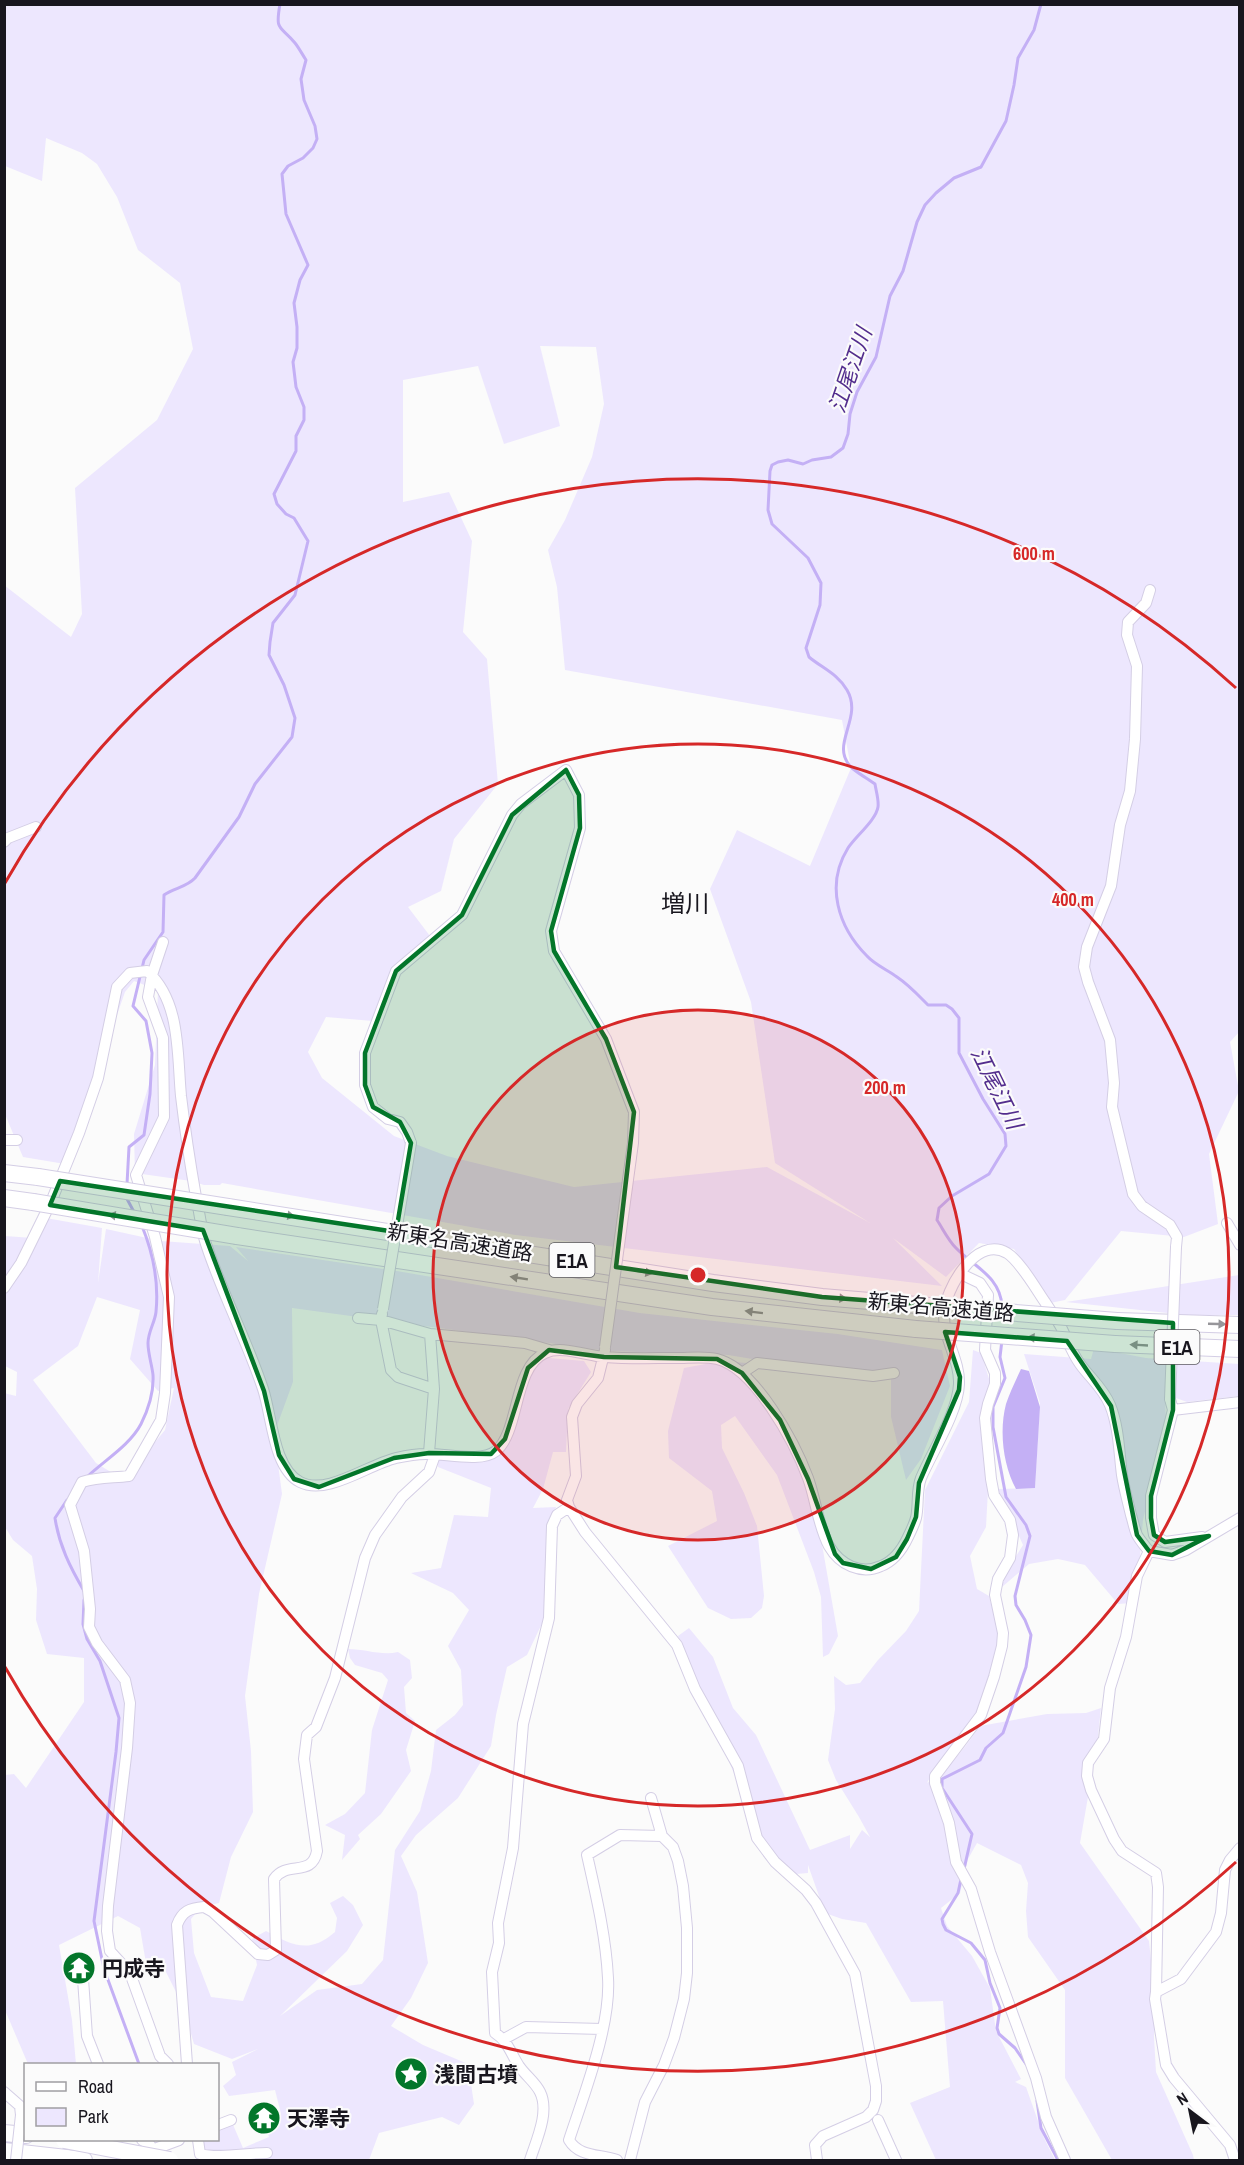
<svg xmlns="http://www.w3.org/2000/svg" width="1244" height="2165" viewBox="0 0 1244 2165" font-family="'Archivo Narrow','Noto Sans JP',sans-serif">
<rect width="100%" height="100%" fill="#fbfbfb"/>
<path fill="#ede7fe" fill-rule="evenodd" d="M5,5H1239L1240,1031L1230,1042L1239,1091L1209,1154L1218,1224L1184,1237L1121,1231L1065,1300L1050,1303L1014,1249L979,1243L946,1277L893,1238L942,1286L515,1235L222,1183L220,1185H204L191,1181L135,1173L134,1134L155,1065L158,990L134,981L125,992L65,1164L23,1157L4,1112V585L71,637L82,614L75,488L157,420L193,349L180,283L138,250L117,197L97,164L82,153L46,138L42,181L5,166ZM540,346L596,347L604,404L592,457L565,520L548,550L557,587L565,670L842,720L851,768L810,866L737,830L710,889L751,1002L775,1163L870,1223L767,1167L574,1187L447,1156L394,1136L322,1078L308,1052L326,1017L373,1021L396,971L430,936L408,907L441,891L454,839L498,784L487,659L463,632L472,541L449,492L403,502V380L478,366L504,444L560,426Z
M46,1218L102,1228L98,1283L106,1229L161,1241L230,1246L248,1261L236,1247L397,1271L640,1313L838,1334L942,1350L950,1386L921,1459L906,1480L891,1417V1375L819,1370L728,1355L607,1351L292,1308L293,1382L274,1434L282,1494L259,1594L245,1696L251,1751L253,1812L231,1857L219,1903L201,1907L191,1919L194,1953L211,1997L243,2001L257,1965L252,1939L266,1931C293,1946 310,1954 335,1932L337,1918L330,1903L343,1896L353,1905L363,1925L347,1951L280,2016L317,1990L362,1984L383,1960L395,1850L420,1811L422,1803L431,1771L436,1730L455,1715L463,1705L461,1670L448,1646L469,1610L453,1593L411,1573L441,1568L454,1515L488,1517L491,1488L438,1467L437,1461L455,1455H495L537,1357L584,1361L591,1372L568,1409L566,1452H553L543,1489L533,1508L556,1507L547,1529L546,1615L527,1655L507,1667L496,1715L491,1746L458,1798L416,1835L401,1856L417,1892L428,1963L411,1998L391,2026L423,2045L468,2064L474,2104L459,2125L442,2117L379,2133L369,2160H230L200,2154V2140H218V2125L231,2120L243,2148L269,2137L265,2125L269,2123V2118L281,2114L275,2090L229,2096L223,2086L236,2075L232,2062L258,2049L232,2059L194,2044L183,2006L160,1960L148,1975L140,1928L118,1916L59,1945L72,2020L76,2064H28L5,2010V1775L14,1774L26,1788L84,1702V1658L47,1654L36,1620L37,1589L32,1556L13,1540L5,1527L4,1393L16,1396L17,1372L5,1366V1236L33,1238ZM97,1297L140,1310L130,1359L158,1391L174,1388L165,1430L124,1480L96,1463L33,1380L78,1346Z
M1239,1275V1315H1186L1066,1302Z
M1094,1348L1146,1358L1239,1364V1396L1187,1402L1165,1394L1166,1423L1143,1520L1140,1556L1132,1603L1118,1604L1085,1565L1058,1559L1029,1564L1002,1587L1005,1574L1023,1545L998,1489L1035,1488L1040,1403L1024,1354L1091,1359Z
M973,1350L981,1353L990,1382L988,1490L986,1527L970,1556L977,1589L989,1596L999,1635L989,1675L976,1715L936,1767L927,1783C950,1769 965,1747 980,1726L1047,1714L1086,1713L1101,1708L1097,1745L1080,1843L1149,1941L1155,1999L1154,2037L1156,2072L1193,2155L1194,2160H1112L1065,2078V1990L1028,1937L1026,1911L1028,1883L1021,1865L977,1843L968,1859L960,1893L941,1908L947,1926L972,1956L990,1988L996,2031L1021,2079L1015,2082L1026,2087L1044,2138L1055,2160H936L910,2103L950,2087L943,2001L911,2002L866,1923L842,1919L825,1913L808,1865V1873L796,1874L770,1850L757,1830L678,1636L689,1628L713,1657L733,1708L756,1735L810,1850L850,1835V1849L862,1830L870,1837L859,1817L836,1780L828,1760L835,1709L834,1676L846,1685L860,1683L878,1660L906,1631L919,1611L925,1490L969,1402Z
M722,1361L747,1363L745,1377L796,1449L813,1493L838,1636L829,1654L823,1657L821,1597L814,1572L777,1475L735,1416L721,1425L722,1448L744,1493L757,1526L764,1596L762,1608L751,1618L731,1619L708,1608L668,1546L717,1521L712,1491L669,1458L668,1431L684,1368Z
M348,1649C365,1649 382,1656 398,1652L410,1660L412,1678L404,1687L406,1713L415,1721L406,1750L411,1771L381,1814L358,1835L360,1839L342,1860L345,1835L325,1825L345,1814L365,1793L372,1730L388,1680L382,1673L355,1665L350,1658Z"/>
<path fill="#c4b0f5" d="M1021,1369L1029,1371L1040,1407L1035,1488L1016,1489C1003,1465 999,1431 1006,1404C1010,1392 1016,1380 1021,1369Z"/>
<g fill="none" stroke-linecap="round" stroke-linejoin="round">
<path stroke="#c4b0f5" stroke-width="3" d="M127,1184L129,1147L144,1135L150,1094L152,1053L146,1021L133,1006L144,960L163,932L164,895C174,888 187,887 195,878L239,817L255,784L292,737L295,718L284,685L269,655L270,642L273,623L295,595L308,541L294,518L286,514L277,504L274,494L296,451V436L304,420V407L296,387L293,362L297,348V327L294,303L300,280L308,265L286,214L282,174L288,166L303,158L313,148L317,139L315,126L304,100L301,79L306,60C302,54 299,48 295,43C280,25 275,32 280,4
M126,1197L134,1212
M1002,1306C1000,1276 974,1267 956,1248C948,1240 943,1229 937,1220L939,1208L952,1196L989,1174L1006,1146L1005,1134L983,1099L959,1053V1018L952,1009L946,1005H928C918,995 909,985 897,977C888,970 875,965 867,956C838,927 825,885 848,848C856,836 876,820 878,807C879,800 876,791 875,784C868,779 859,774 852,768C828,745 864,719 847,690C838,674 822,668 809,657L806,648L820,605L821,583L808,558L772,524L768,510L770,471L772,465L778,462L788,460L803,464L812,460L831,457L843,448L848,434L850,414L857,392L876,357L890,296L903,271L917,222L925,205L936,193L954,178L981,167L1006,121L1014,85L1018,58L1034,30L1041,4
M88,1476C105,1460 130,1445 141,1424C148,1410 154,1392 153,1375C152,1365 148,1354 148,1343C148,1332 155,1322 156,1312C159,1282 153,1253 142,1226
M67,1500L55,1518C59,1545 70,1567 84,1591
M84,1600L83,1624L87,1639L100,1661L119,1718L116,1752L94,1921L104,1969L139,2064
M964,1869L972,1834L942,1788V1779L980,1760L986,1748L1003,1733L1026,1667L1031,1635L1025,1620L1016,1605L1015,1596L1030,1536L1026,1525L1006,1497L993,1427V1407L1005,1378L1000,1357L1002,1340
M961,1879L958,1893L942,1919L943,1924L946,1930L971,1943L985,1960L990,1983L1000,2008L997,2028L999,2034L1015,2048L1026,2064
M1037,2101L1041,2128L1058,2160"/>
<g stroke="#d4cee5" stroke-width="12">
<path id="minor" d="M1150,590L1146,603L1128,622L1127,635L1137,666L1135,739L1130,791L1120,825L1111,886L1087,947L1084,967L1088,982L1110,1040L1114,1083L1112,1107L1133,1194L1142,1206L1170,1225L1177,1237L1176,1247
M4,842L8,838L36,827
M163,942L152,975L148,997L163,1038L164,1117L136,1175L155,1237L169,1297L165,1393L161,1420L129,1476C113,1478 98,1477 82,1482L70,1505L84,1551L90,1609L89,1627L97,1643L125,1680L130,1703L127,1748L108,1906L107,1931L110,1951L130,1973L160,2056L168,2064
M4,1140H17
M411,1143L407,1132L400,1122L388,1119L373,1107L365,1085V1053L396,971L462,915L512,815L521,804L566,770L579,795L580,828L551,931L554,951L606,1039L634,1112L633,1143L627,1187
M1227,1223L1240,1245
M961,1274L980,1283L988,1295L985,1350L995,1373V1384L988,1404L985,1418L991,1479L994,1495L1010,1520L1013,1535L1010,1558L998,1579L996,1589L995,1595L1003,1633L1002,1646L994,1677L981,1715L935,1776V1783L949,1823L956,1862L971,1889L990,1952L1036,2078L1046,2117L1065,2160
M4,1288L21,1263L51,1202L79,1133L98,1078L117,987L130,973L147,971C181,1001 177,1054 181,1096C185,1130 190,1163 196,1197C200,1213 201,1231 207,1247C223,1295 247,1341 263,1389C272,1416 273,1468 300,1482C327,1496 367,1465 396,1458C405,1456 417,1454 426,1454C444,1453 481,1463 496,1451C520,1431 513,1367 545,1353C562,1345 586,1356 605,1357C628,1359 653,1358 676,1358C689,1358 705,1356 717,1359C755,1368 795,1443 808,1478C816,1500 818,1526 829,1546C840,1565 861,1575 881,1566C894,1561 902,1550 908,1537C911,1531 914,1525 916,1518C919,1505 916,1491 921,1478C932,1452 958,1412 959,1384C960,1360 943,1338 944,1314C945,1289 976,1235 1007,1253C1020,1261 1036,1289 1045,1302C1050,1310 1056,1318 1061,1327C1067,1339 1072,1353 1080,1364C1090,1378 1103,1388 1110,1405C1119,1427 1119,1452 1122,1475C1124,1488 1128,1502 1131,1515C1133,1521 1134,1528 1137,1535C1137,1536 1147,1549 1149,1551L1172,1555L1186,1550L1240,1518
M382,1314L381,1320L391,1370L398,1377L434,1389L429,1453
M358,1318L381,1320L430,1334L525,1343L549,1350
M430,1334L434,1389
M605,1350L598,1378L577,1404L572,1417L576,1476L567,1500L569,1507L585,1532L677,1645L695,1689L738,1766L757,1838L775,1862L806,1890L816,1903L855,1974L876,2086V2101L873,2110L866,2117L823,2136L815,2145L817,2160
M742,1373L757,1363L873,1376L894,1373
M1170,1399L1173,1410L1151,1496V1518L1154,1535L1165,1542L1202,1537
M1173,1410L1240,1402
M1149,1551L1137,1576L1126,1637L1110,1688L1104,1739L1088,1763L1087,1776L1091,1790L1114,1839L1122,1851L1156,1873L1158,1887L1156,1992
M83,1979L87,2036L98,2064
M504,2039L526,2027L602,2029
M187,2064L177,1925C182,1911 190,1908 204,1907L213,1912L258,1954L268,1955L276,1950L274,1879C287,1860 312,1878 317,1851L304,1759L307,1735L316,1727L335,1678L365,1558L375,1535L402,1497L429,1472L435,1455
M4,2092L20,2106L21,2115
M878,2120L896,2160
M218,2125L231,2120
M142,2140L150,2145L153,2155
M198,2140L200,2154C219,2159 246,2153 267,2153
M152,2150L179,2140
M530,2160C536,2141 550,2112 540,2092C535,2082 526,2076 519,2066C511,2054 508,2041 495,2033L492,1972L499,1943L498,1923L513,1848L523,1724L549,1618L552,1526L557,1515L569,1507
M617,2160C599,2154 579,2157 569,2140C584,2094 611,2026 608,1978C606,1937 596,1895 587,1855L620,1835L662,1836
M630,2160L645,2102L664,2065L674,2038L684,1999L687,1973V1928L683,1886L678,1861L673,1847L662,1836L651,1798
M1235,2160L1230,2145L1174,2078L1166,2065L1155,1999L1156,1992L1181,1979L1216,1932L1221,1913L1225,1870L1230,1860L1240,1848"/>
</g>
<g stroke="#d4cee5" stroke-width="18">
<path id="highway" d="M4,1173L38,1177
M4,1198L33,1202
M228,1207L713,1283L822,1297L917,1305
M237,1236L712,1307L916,1329
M1117,1321L1240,1325
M1115,1344L1240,1349
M4,2133L26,2135
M4,2151L84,2160"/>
</g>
<use href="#minor" stroke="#fff" stroke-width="10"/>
<use href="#highway" stroke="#fff" stroke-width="16"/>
<g stroke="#d4cee5" stroke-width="12" stroke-linecap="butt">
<path id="minor-bridge" d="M383,1309L411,1143
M605,1347L627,1187
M1170,1399L1176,1247
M16,2160L21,2115"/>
</g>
<g stroke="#d4cee5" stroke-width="18" stroke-linecap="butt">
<path id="highway-bridge" d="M38,1177L228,1207
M33,1202L237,1236
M917,1305L1117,1321
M916,1329L1115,1344
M64,2140L170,2160"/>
</g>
<use href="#minor-bridge" stroke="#fff" stroke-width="10"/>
<use href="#highway-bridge" stroke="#fff" stroke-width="16"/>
</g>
<defs><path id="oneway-solid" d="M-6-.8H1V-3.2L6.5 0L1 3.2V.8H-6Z" transform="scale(1.5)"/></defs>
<g fill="#97969a">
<use href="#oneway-solid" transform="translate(286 1215) rotate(9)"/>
<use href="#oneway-solid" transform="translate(117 1216) rotate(-171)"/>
<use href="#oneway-solid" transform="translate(644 1272) rotate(9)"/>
<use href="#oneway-solid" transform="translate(519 1278) rotate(-171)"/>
<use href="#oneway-solid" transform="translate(838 1298) rotate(5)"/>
<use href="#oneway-solid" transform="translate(754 1312) rotate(-173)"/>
<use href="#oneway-solid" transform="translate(1217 1324) rotate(2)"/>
<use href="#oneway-solid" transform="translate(1036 1338) rotate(-176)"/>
<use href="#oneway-solid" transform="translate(1139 1345) rotate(-177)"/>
</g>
<path fill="#03762a" fill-opacity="0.2" stroke="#03762a" stroke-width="4.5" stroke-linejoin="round" d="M566,770L579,795L580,828L551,931L554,951L606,1039L634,1112L616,1267L822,1297L1173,1323V1410L1151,1496V1518L1154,1535L1165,1542L1209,1536L1172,1555L1149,1551L1137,1535L1111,1406L1067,1341L945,1332L960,1377L959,1390L919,1483L916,1517L907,1539L896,1557L871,1569L843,1563L835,1554L808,1479L780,1420L742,1373L717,1359L604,1357L549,1350L528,1368L505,1439L491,1454L429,1453L394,1458L319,1487L294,1479L279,1455L264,1391L203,1230L50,1205L60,1181L396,1232L411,1143L400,1122L373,1107L365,1085V1053L396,971L462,915L512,815Z"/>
<circle cx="698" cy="1275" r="265" fill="#d62828" fill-opacity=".12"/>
<g fill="none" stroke="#d62828" stroke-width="3">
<circle cx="698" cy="1275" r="265"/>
<circle cx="698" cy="1275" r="531"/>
<path d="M1236 1862A796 796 0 0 1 5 1667M5 883A796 796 0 0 1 1236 688"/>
</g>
<defs>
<g id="temple-disc" transform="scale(1.725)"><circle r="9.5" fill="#03762a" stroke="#fbfbfb"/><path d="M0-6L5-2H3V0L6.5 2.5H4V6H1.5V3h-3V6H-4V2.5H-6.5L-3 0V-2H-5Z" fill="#fff"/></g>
<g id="sight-disc" transform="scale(1.725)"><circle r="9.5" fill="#03762a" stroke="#fbfbfb"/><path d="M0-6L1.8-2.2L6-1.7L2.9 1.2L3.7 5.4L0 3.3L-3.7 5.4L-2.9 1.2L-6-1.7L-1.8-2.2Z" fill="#fff"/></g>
</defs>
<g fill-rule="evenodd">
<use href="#temple-disc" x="79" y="1968"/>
<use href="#sight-disc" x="411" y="2074"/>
<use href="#temple-disc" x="264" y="2118"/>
</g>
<g text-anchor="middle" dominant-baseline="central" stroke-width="4.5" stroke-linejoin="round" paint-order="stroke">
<g fill="#fbfbfb" stroke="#5c5b60" stroke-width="1.5">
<rect x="549.5" y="1243" width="45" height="34" rx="4.5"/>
<rect x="1154.5" y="1330" width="45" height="34" rx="4.5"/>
</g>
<g font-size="20" font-weight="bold" fill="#18161e">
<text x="572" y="1260">E1A</text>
<text x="1177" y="1347">E1A</text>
</g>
<g font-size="21" fill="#18161e" stroke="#fbfbfb">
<text transform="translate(460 1242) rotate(9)">新東名高速道路</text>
<text transform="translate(941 1307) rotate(5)">新東名高速道路</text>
</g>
<g font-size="21" font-weight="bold" fill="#18161e" stroke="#fbfbfb" text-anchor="start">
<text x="102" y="1968">円成寺</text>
<text x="434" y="2074">浅間古墳</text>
<text x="287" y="2118">天澤寺</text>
</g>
<g font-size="22" font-style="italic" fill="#532d8d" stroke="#fbfbfb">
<text transform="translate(850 370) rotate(-71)">江尾江川</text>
<text transform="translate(997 1088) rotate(64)">江尾江川</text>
</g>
<g font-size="24" fill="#18161e" stroke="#fbfbfb">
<text x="685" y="903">増川</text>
</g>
</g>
<circle cx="698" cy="1275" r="9" fill="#d62828" stroke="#fbfbfb" stroke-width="3"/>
<g font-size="18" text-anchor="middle" font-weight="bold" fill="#d62828" stroke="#fbfbfb" stroke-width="4.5" stroke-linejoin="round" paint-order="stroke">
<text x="1034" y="560">600 m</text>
<text x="1073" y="906">400 m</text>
<text x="885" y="1094">200 m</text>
</g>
<rect width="1244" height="2165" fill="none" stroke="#18161e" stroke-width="12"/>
<rect x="24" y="2063" width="195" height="78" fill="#fbfbfb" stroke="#a09fa3" stroke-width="1.5"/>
<rect x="36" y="2082" width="30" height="9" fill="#ffffff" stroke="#a09fa3" stroke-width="1.5"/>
<text x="78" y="2093" font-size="18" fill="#18161e">Road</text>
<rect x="36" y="2108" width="30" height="18" fill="#ede7fe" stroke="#a09fa3" stroke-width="1.5"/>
<text x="78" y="2123" font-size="18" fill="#18161e">Park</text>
<g transform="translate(1190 2111) rotate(328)" stroke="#fbfbfb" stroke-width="4.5" paint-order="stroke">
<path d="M0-4.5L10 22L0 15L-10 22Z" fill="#18161e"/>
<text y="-9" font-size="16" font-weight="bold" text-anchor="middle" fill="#18161e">N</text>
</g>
</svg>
